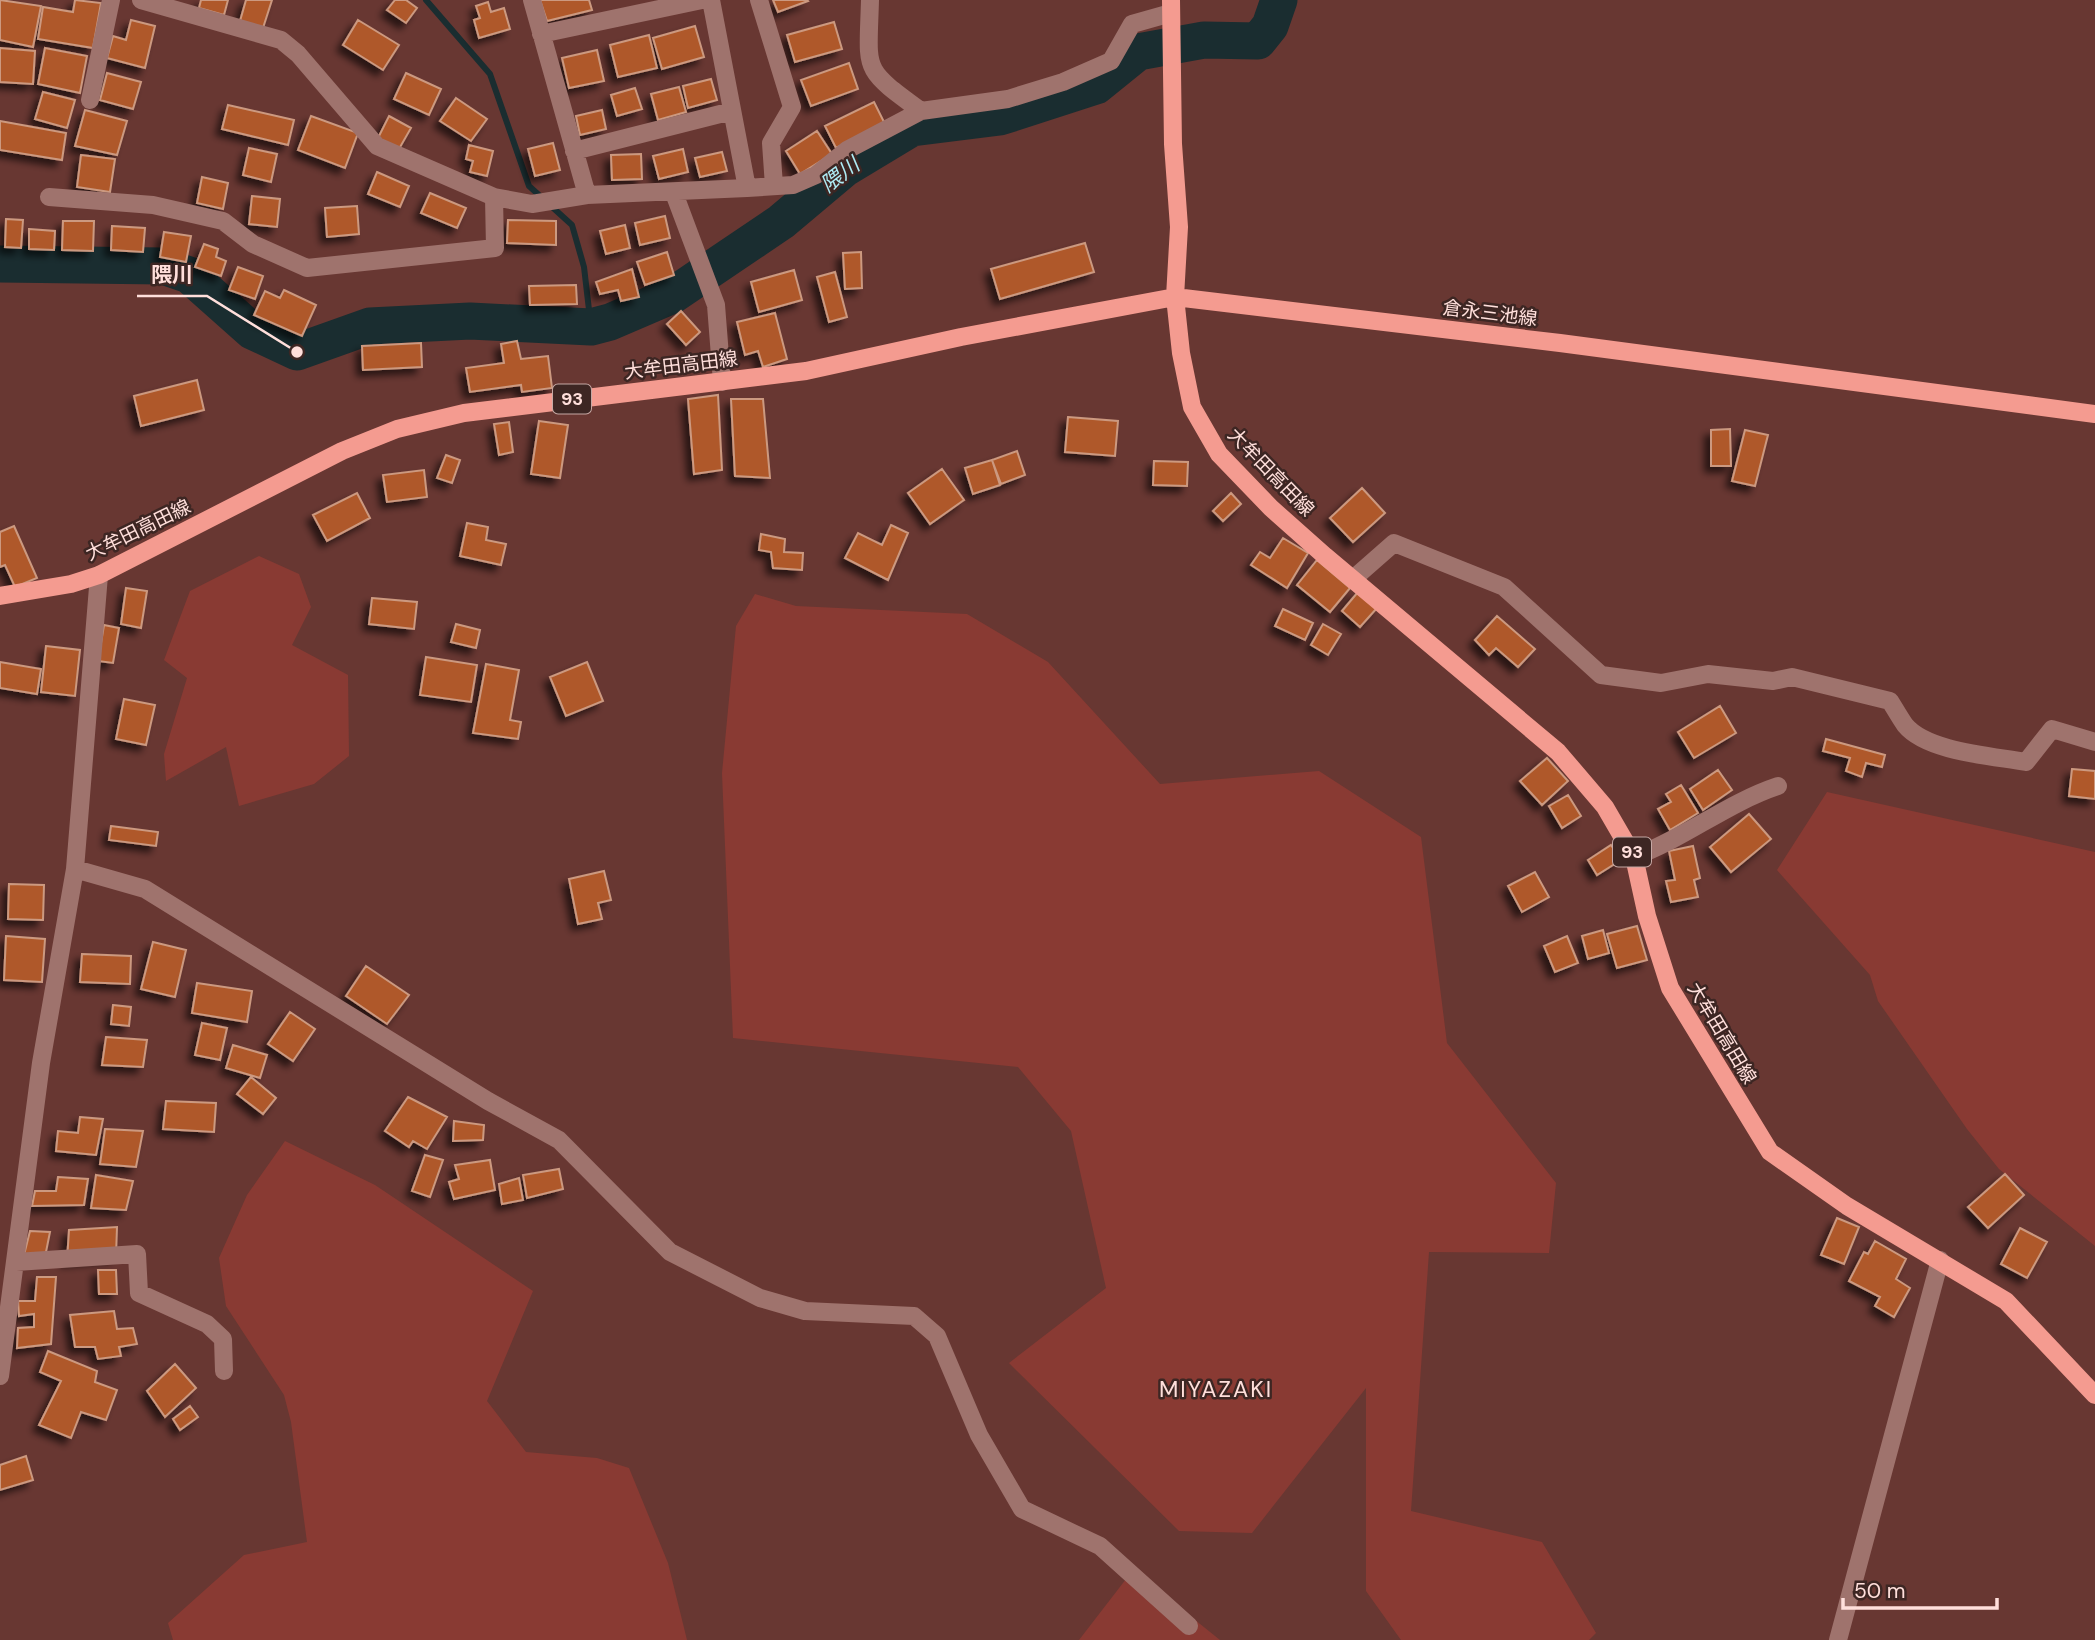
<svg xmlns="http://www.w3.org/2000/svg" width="2095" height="1640" viewBox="0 0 2095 1640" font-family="'DM Sans','Noto Sans JP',sans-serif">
<defs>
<filter id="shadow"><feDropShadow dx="-6" dy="6" stdDeviation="3.5" flood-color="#0009"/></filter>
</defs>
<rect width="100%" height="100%" fill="#683732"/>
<path fill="#893a33" d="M259,556L299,574L311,607L292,645L348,675L349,756L314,784L239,806L226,747L166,781L164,754L187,678L164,660L190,591Z
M755,594L796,606L967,614L1048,662L1160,784L1319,771L1421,837L1447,1043L1556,1183L1549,1253L1429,1252L1411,1511L1542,1542L1596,1633L1589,1640H1401L1366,1591V1388L1252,1533L1179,1531L1009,1363L1106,1288L1071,1131L1018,1067L733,1038L722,773L736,626Z
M1827,792L2095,852V1246L1999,1169L1967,1129L1878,1001L1870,975L1777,870Z
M285,1141L375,1185L533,1291L487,1401L526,1452L597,1458L629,1468L668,1563L687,1640H173L168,1623L244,1555L307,1542L291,1422L284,1395L226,1306L219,1258L247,1195Z
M1133,1570L1220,1640H1079Z"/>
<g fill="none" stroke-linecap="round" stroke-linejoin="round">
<path stroke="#1a2d30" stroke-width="6" d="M426,0L490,74L529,186L572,225L584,267L591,327"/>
<path stroke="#1a2d30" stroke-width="37" d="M0,264L163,266L189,275L252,331L297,352L370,326L470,321L591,327L610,322L673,295L781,222L844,169L912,128L1000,117L1096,86L1138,52L1204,40L1258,41L1270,26L1279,0"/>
</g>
<path fill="#af5929" stroke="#cc9980" stroke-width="2" filter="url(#shadow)" d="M0,0L41,6L33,47L0,40Z
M75,0L101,3L93,48L38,39L43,7L73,12Z
M201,0H228L224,15L199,8Z
M246,0H272L263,28L240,21Z
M395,0H406L417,8L406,23L387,10Z
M540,0H589L592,10L547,21Z
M773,0H807L808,1L778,12Z
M488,2L491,12L504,8L510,29L479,38L474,20L480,18L476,6Z
M131,20L155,26L145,68L107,58L113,36L126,40Z
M358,20L399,45L383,70L343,45Z
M834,22L842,49L795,62L787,35Z
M695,26L704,57L662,69L653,38Z
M649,35L657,68L618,77L610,45Z
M0,48L35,51L33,84L0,82Z
M45,48L87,56L80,93L38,84Z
M597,50L604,81L569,88L562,58Z
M849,63L858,89L811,106L801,80Z
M107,73L141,82L133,109L100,100Z
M406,73L441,89L429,115L394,99Z
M711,79L717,100L688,108L683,86Z
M679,87L686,112L658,120L651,94Z
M635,88L642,109L617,116L611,95Z
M43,92L75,100L67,128L35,119Z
M456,98L487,119L471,141L440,121Z
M874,102L885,124L836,148L825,126Z
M228,105L294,120L288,145L222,129Z
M85,110L127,121L117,155L75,146Z
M602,110L606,129L580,135L576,116Z
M311,116L358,133L345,168L298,150Z
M389,116L411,128L399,149L378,138Z
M0,121L66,133L62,160L0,150Z
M817,131L832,154L800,174L786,151Z
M553,143L560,170L535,176L528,149Z
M469,145L493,151L487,176L470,172L473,161L466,159Z
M249,148L277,154L271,182L243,175Z
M683,149L688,172L659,179L653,156Z
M722,152L727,171L700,177L695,158Z
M641,154L642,179L612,180L611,155Z
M81,155L115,159L110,192L77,187Z
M377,172L409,186L400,207L368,194Z
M202,177L228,183L223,209L197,203Z
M430,193L466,208L457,228L421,213Z
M252,196L280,199L277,227L249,224Z
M357,206L359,234L327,237L325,208Z
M665,216L670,238L640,245L635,223Z
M6,219L23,220L21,248L5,247Z
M508,220L556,221V245L507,243Z
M63,221H94L93,251L62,250Z
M625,225L630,248L606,254L600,231Z
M112,226L145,228L143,252L111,250Z
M29,229L55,231L54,250L29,249Z
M164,232L191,236L186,262L160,257Z
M1085,243L1094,272L1000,299L991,269Z
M204,244L218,249L216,257L226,261L221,276L195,267Z
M667,252L674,275L645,285L637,262Z
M861,252L862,288L845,289L843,253Z
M238,267L263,276L255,299L229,290Z
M632,269L639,297L621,301L618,290L600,294L596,282Z
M794,270L802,300L759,312L751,282Z
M835,272L847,317L829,322L817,277Z
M576,285L577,304L530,305L529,286Z
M284,290L316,305L302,336L254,315L265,291L280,298Z
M681,311L700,332L686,345L667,324Z
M775,313L787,359L763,367L758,351L745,355L737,322Z
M517,341L521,359L548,356L552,388L522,392L521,385L470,392L466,368L504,363L501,344Z
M421,343L422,367L363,370L362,346Z
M197,380L204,410L141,426L134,396Z
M718,395L722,470L694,474L688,399Z
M731,399H763L770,478L735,476Z
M1068,417L1118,421L1115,456L1065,452Z
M539,421L568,425L560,478L531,474Z
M509,422L513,452L499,455L494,424Z
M1730,429L1731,466H1711V430Z
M1745,430L1768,435L1755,486L1732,481Z
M1017,451L1025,475L1001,484L992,460Z
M446,455L460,460L452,483L437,478Z
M992,460L1000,485L973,494L965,468Z
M1154,461L1188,462L1187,486L1153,485Z
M942,469L964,500L930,524L908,493Z
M424,470L427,497L387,502L383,475Z
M1362,488L1385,513L1353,542L1330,518Z
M357,493L370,518L327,541L313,515Z
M1231,493L1241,504L1223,521L1213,511Z
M467,523L488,527L486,540L506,544L501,565L460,556Z
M891,525L908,533L888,580L845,558L858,533L882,545Z
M14,526L37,578L15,587L5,565L0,567V532Z
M761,534L785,539L784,552L803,553L802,570L773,568L771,552L759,550Z
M1283,538L1308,553L1287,588L1251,565L1260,552L1270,558Z
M1317,560L1350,588L1330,612L1297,585Z
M126,588L147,591L141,628L121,624Z
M1358,592L1377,608L1360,627L1342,611Z
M372,598L417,602L414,629L369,624Z
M1283,609L1313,623L1305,640L1275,626Z
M1497,616L1535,649L1518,667L1496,648L1489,655L1475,640Z
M456,624L480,630L476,648L451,642Z
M1323,624L1341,634L1328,655L1311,645Z
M104,625L119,628L113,663L98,661Z
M46,646L80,650L75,696L41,692Z
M426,657L477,665L471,702L420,695Z
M0,662L41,669L37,694L0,688Z
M587,662L603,701L566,716L550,677Z
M486,664L519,670L510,720L521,722L518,739L473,733Z
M124,699L155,705L146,745L116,739Z
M1720,706L1736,733L1694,758L1678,732Z
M1826,739L1885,755L1882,767L1866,763L1862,777L1846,771L1850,758L1823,751Z
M1547,758L1568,781L1542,805L1520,781Z
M2072,769L2095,771V799L2069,796Z
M1718,770L1732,790L1703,810L1690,789Z
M1681,785L1698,813L1670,830L1658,809L1671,802L1666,794Z
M1568,795L1581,816L1562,828L1549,806Z
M1749,814L1771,839L1731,872L1710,847Z
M111,826L158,832L156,846L109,840Z
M1611,845L1621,860L1597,875L1588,860Z
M1693,846L1700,878L1694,880L1698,897L1671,902L1666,881L1675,880L1669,851Z
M604,871L611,900L598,903L602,919L578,924L569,879Z
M1535,872L1549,897L1522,912L1508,886Z
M9,884L44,885L43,920L8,919Z
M1637,926L1647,960L1617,968L1607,934Z
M1603,930L1609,953L1588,959L1582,936Z
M6,936L45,939L42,982L4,980Z
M1567,936L1578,963L1555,972L1544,946Z
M153,942L186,950L175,997L141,989Z
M82,954L131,956L130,984L80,982Z
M366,966L409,995L387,1024L346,996Z
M197,983L252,991L247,1022L192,1013Z
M113,1005L131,1007L129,1026L111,1024Z
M290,1012L315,1029L293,1061L268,1044Z
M202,1023L227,1028L220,1060L195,1055Z
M106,1037L147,1040L143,1067L102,1065Z
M233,1045L267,1055L260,1078L226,1068Z
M251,1077L276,1098L263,1114L237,1094Z
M408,1097L447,1117L427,1149L413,1141L409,1147L385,1131Z
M166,1101L216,1103L214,1132L163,1129Z
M80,1117L103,1119L96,1155L56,1151L58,1131L78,1133Z
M454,1121L484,1125L483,1140L453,1141Z
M105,1129L143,1131L136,1167L100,1164Z
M425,1155L443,1160L430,1197L412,1191Z
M490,1160L495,1190L454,1199L449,1182L459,1179L455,1165Z
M559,1169L563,1189L527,1198L523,1175Z
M2005,1174L2024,1195L1988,1228L1968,1207Z
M96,1175L133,1181L126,1210L91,1208Z
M58,1177L88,1179L84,1205L32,1206L35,1191H56Z
M519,1178L523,1200L502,1204L499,1184Z
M1837,1218L1859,1227L1844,1264L1821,1255Z
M117,1227L116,1256L67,1261L69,1230Z
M2020,1228L2047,1242L2027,1278L2001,1264Z
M30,1231L50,1232L45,1257L24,1255Z
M1875,1241L1906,1259L1896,1279L1910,1288L1894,1317L1875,1306L1880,1297L1849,1281L1864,1252L1868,1254Z
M98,1270H116L117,1294H99Z
M37,1277H56L51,1344L17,1348L18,1328L34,1327V1314L19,1316L18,1301H35Z
M114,1311L117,1329L133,1328L137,1344L119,1347L121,1356L98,1359L95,1347H75L70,1315Z
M48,1351L97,1371L95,1382L117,1390L106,1420L81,1412L71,1438L39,1425L61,1381L40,1372Z
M175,1364L196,1388L165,1417L147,1391Z
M190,1406L198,1417L180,1430L173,1419Z
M26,1456L33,1480L0,1490V1465Z"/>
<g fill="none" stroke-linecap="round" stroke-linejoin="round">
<path stroke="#9f736d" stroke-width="18" d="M141,0L281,40L298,54L377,146L494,197L532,204L587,195
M532,0L587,195L747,188L711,0
M759,0L792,107L771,143L774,186
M870,0C868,73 861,67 921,111
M541,34L702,0
M90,100L111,0
M574,151L732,111
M747,188L793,185L816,175L847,150L921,111L1008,99L1063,82L1111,61L1132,24L1171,13
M674,193L716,305L722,382
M49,197L153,205L223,221L253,244L307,268L495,248L494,197
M1353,579L1394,543L1504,587L1601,675L1661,683L1708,674L1773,681L1792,677L1890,701C1895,709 1900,718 1905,725C1927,752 1993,756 2026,762L2052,729L2095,742
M1634,857C1685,838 1727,803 1778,786
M75,869L145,889L488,1101L559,1140L670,1252L760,1298L805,1311L914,1316L937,1336L979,1435L1022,1509L1100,1546L1189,1626
M16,1262L137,1254L139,1293L207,1324L223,1339L224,1371
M0,1376L41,1063L75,869L99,575
M1838,1640L1940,1260"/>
<path stroke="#f49b90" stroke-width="18" d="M1171,0L1173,144L1179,227L1175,297L1181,353L1192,407L1219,454L1271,508L1325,556L1558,752L1605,807L1634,857L1647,916L1670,988L1770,1152L1847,1206L2006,1301L2095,1395
M0,596L71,584L99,575L342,451L397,429L464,413L806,371L961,337L1175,297L1560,343L2095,414"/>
</g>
<g text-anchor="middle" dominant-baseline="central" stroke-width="5" stroke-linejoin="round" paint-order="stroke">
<g fill="#3d2623" stroke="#c5a8a4" stroke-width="2">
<rect x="553" y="384.5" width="38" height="29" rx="5"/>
<rect x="1613" y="837.5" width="38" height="29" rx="5"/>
</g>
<g font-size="18" font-weight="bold" fill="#ffdfdb">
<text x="572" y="399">93</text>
<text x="1632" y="852">93</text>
</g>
<g font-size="19" fill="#ffdfdb" stroke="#3d2623">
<text transform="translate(1490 313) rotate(7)">倉永三池線</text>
<text transform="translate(681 365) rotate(-7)">大牟田高田線</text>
<text transform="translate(1271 472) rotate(46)">大牟田高田線</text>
<text transform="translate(138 530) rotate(-26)">大牟田高田線</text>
<text transform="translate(1722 1033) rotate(59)">大牟田高田線</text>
</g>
<g font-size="21" font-style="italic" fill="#aeecf5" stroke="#3d2623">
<text transform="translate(840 175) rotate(-37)">隈川</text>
</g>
<g font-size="23" letter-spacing="2" fill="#ffdfdb" stroke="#3d2623">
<text x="1216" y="1389">MIYAZAKI</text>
</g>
</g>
<path fill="none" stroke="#ffdfdb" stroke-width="2.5" d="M297 352L207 296H137"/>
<circle fill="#ffdfdb" stroke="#3d2623" stroke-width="2.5" cx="297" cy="352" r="7"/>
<g font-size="21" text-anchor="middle" font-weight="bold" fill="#ffdfdb" stroke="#3d2623" stroke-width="5" stroke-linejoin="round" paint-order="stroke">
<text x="172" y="282">隈川</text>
</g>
<path d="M1843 1598v10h154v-10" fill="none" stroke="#ffdfdb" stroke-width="3.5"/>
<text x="1854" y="1598" font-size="21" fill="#ffdfdb" stroke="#3d2623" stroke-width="5" paint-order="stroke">50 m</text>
</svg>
